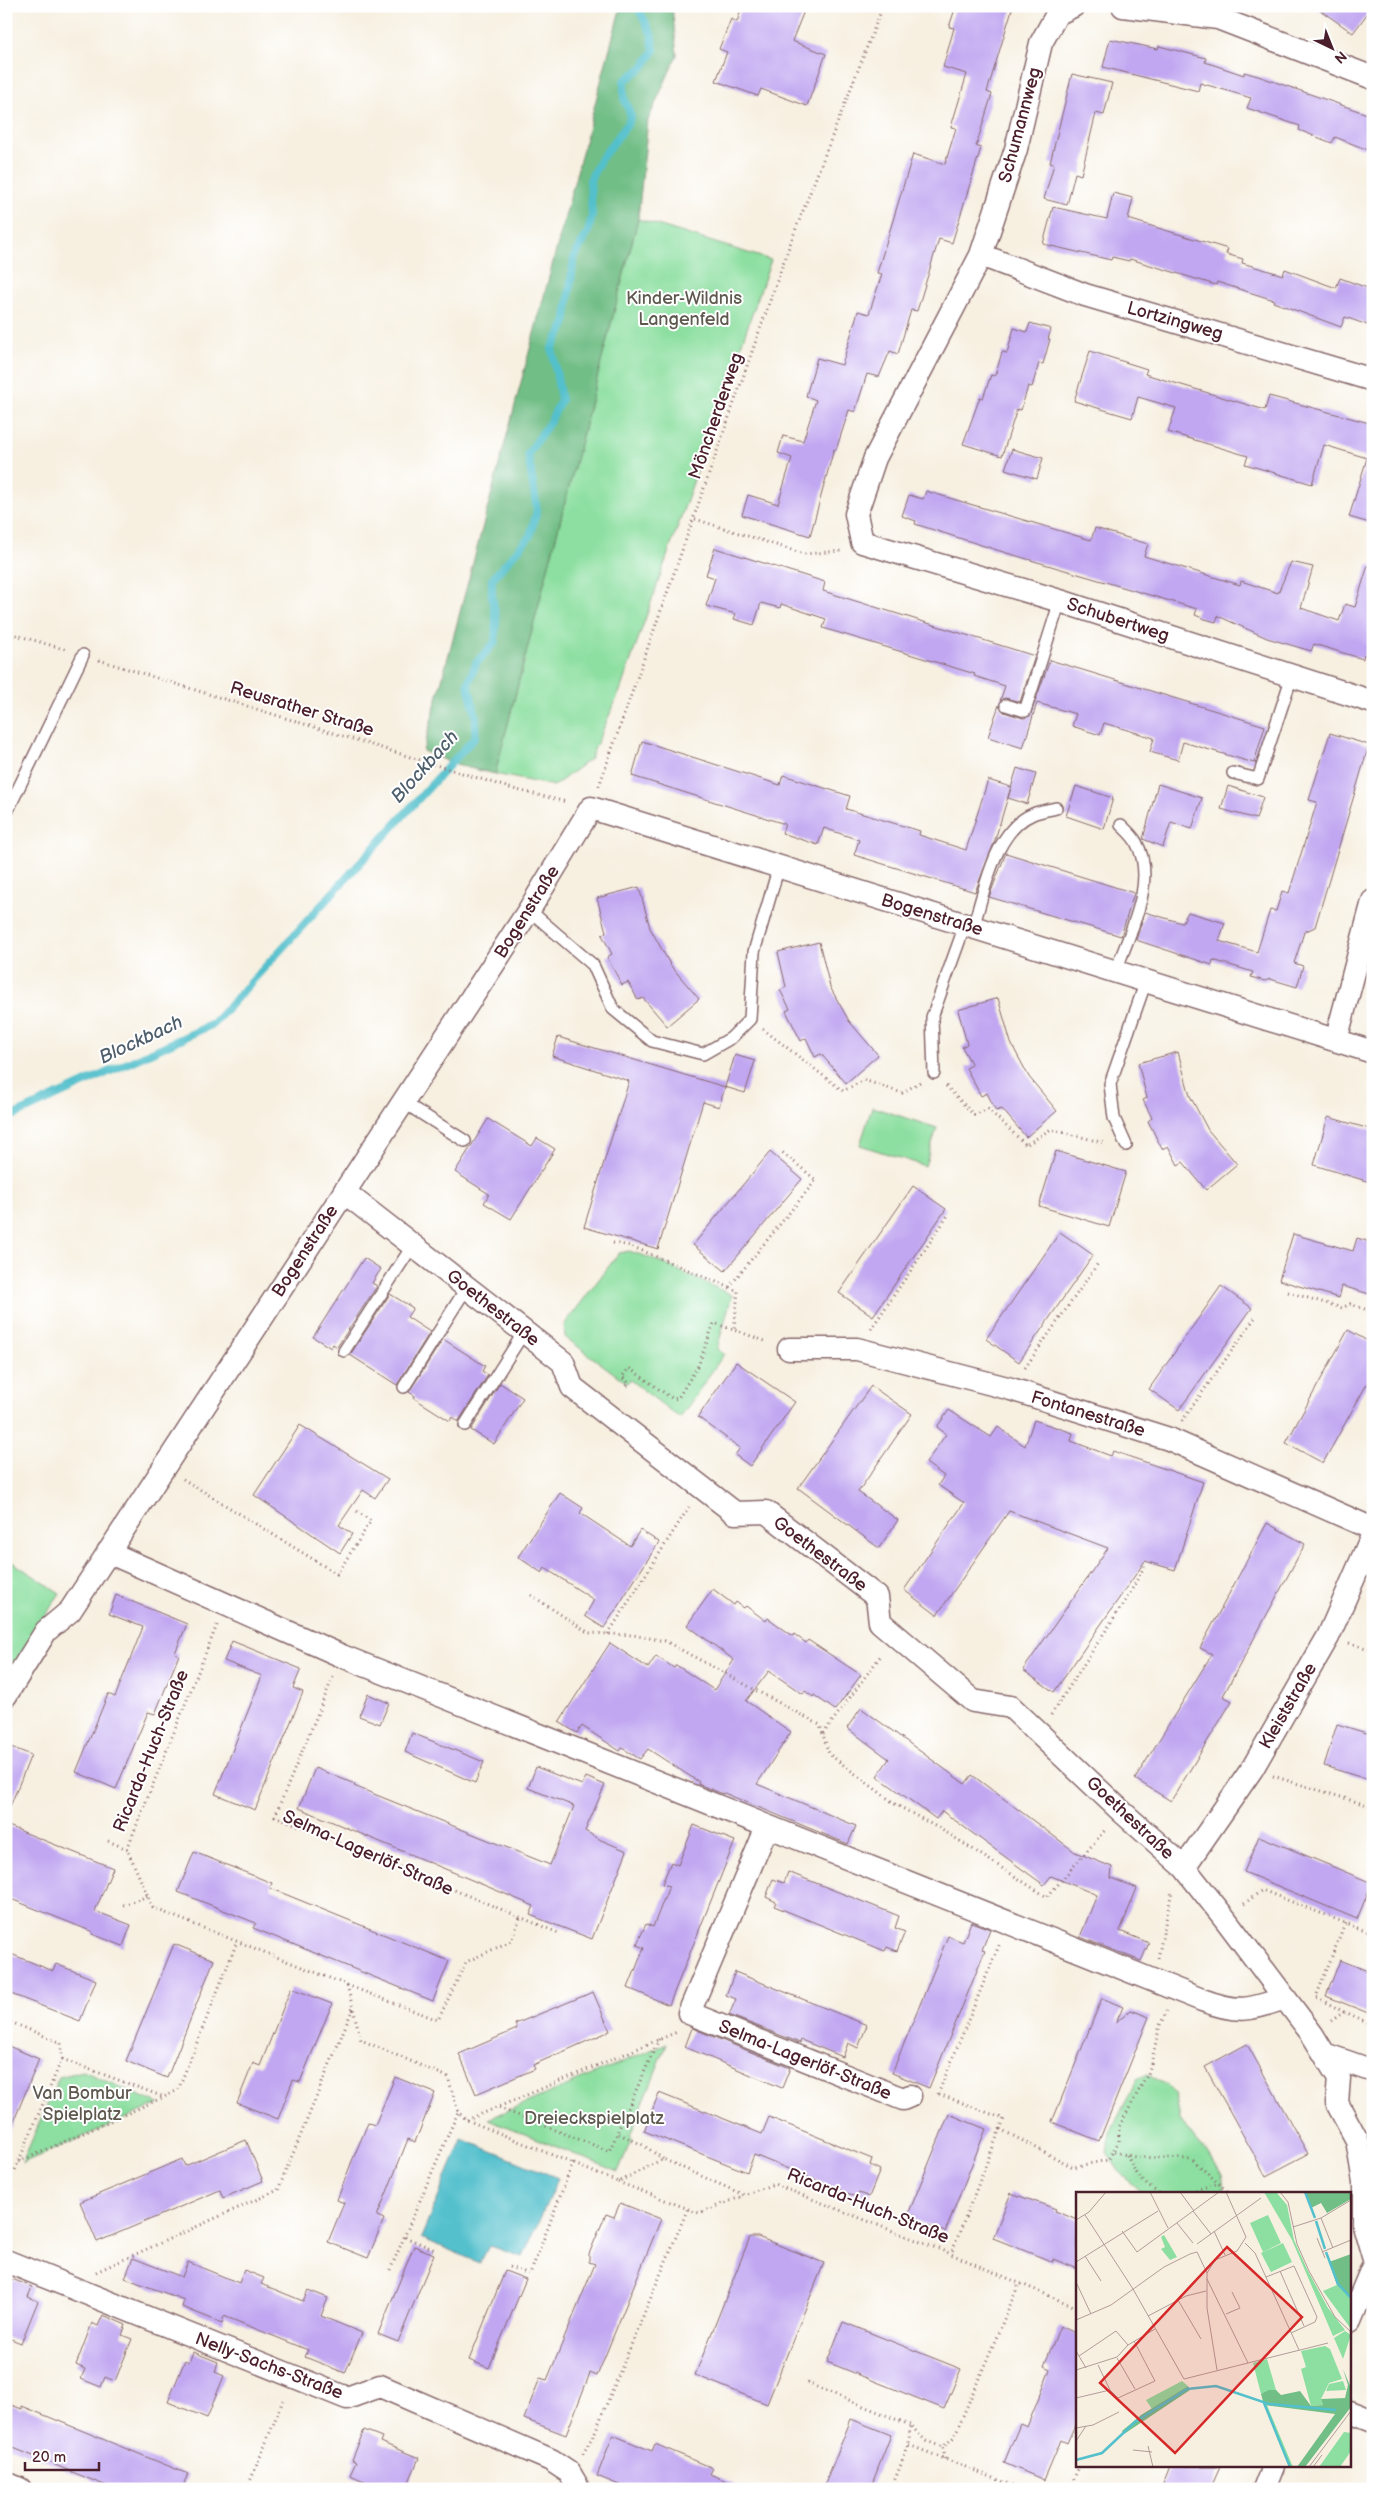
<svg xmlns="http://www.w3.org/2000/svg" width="1379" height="2495" viewBox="0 0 1379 2495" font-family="'Balsamiq Sans',sans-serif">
<rect width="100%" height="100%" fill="#fff"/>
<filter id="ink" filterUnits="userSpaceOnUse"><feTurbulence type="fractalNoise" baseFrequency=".02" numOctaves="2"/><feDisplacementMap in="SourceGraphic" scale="10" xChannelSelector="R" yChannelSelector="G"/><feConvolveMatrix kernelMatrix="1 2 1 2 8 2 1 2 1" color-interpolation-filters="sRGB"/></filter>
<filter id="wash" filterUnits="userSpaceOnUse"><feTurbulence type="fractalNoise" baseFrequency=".0096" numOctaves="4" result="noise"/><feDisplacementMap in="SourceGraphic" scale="20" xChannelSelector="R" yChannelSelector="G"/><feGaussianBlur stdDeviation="1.12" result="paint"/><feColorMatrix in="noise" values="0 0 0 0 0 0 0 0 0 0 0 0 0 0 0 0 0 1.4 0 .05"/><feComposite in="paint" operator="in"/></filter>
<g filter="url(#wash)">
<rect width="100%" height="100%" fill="#f7f0e1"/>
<path fill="#8cdfa0" stroke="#6b7f66" d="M638,219L771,260L620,691L590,759L554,786L495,774Z
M872,1107L937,1128L925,1166L860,1145Z
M629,1251L651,1258L732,1295L717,1349L724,1354L680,1418L630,1380L627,1383L565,1337L564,1325L619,1253Z
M6,1558L60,1593L6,1677Z
M667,2043L630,2136L632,2138L618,2172L488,2119Z
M83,2071L159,2104L22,2163L59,2077Z
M1148,2074L1167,2085L1175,2093L1180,2120L1197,2142L1208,2151L1222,2175L1224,2188L1203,2194H1143L1123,2176L1107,2152L1112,2129L1137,2079Z"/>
<path fill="#71be86" stroke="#5e6e58" d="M621,6H672L677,55L648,120L638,219L495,774L456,765L423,751Z"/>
<path fill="#53c0cc" stroke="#4e707c" d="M462,2139L558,2178L523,2257L489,2246L480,2263L421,2238Z"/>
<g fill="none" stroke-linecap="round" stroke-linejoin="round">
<path stroke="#53c0cc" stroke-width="8" d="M6,1119L213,1024L475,737L476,717L468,684L476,663L495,642L496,620L492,596V579L530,536L537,510L528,454L551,420L561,400L552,348L565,325L574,258L588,232L592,216L590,180L600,160L627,125L631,116L624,98V81L643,67L654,51L651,33L637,6"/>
</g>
<g id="blocks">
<path fill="#c1a7f1" d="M742,6H806L792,41L826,54L807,106L761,89L758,96L716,81L727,52L719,49L731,19L737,22Z
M956,6H1013L987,92L992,94L976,146L981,148L952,243L939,239L917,311L911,310L898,354L890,351L879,377L867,374L855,412L849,410L836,450L834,449L810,536L742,515L748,495L778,504L792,458L778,453L783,436L803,441L816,400L806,396L817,358L842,365L858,311L869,314L882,274L877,273L913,154L945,164L956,128L951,127L967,74L943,67L954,28L949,27Z
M1314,6H1373L1353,33Z
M1110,39L1158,49L1159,46L1206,58L1205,62L1244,75V72L1258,76L1373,116V152L1335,137L1332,143L1299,130L1300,126L1247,108L1251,98L1228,91L1200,83L1198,91L1103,67Z
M1072,74L1112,83L1104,115L1096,113L1081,175L1075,173L1067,205L1044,199L1054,164L1050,163Z
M1113,193L1133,198L1128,219L1228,249L1226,254L1243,259L1242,263L1283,275L1285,269L1336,288L1340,278L1373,290V327L1345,317L1341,327L1273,302L1274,300L1217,282L1216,285L1130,259L1129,261L1112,257L1111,260L1043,244L1053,207L1107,219Z
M1030,323L1051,329L1048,339H1050L1043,364L1039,363L1032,387L1028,386L1021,410L1017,409L1002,456L963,444L980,397L983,398L991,375L995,376L1002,352L1007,353L1014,328L1027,332Z
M1090,351L1147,369L1145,374L1265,410L1269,396L1373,424V524L1349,517L1367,458L1324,445L1312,484L1245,464L1248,456L1168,432L1176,408L1138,397L1132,418L1074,401Z
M1012,449L1043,458L1037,479L1005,469Z
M926,491L1091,540L1095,528L1148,544L1144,556L1240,585L1241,581L1278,593L1291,562L1313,567L1301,608L1339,621L1345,604L1355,607L1368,565H1373V657L1364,654L1363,659L1314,644L1311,651L1267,638L1218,616L1216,622L1205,619L1195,615L1197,609L1000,551L915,524L916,521L902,516L909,495L923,499Z
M715,548L825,582L823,591L1035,656L1020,702L1005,698L1000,701L1005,686L974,676L975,674L823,628L826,619L781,604L780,608L761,603L754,625L734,619L736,614L706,606L715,578L706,575Z
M1050,660L1265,726L1254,763L1183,742L1178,760L1150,752L1154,738L1104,723L1100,735L1072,726L1076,714L1037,703L1023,748L988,737L999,705L1004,712L1023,718L1030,716Z
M1330,733L1369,745L1315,927L1304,932L1301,942L1294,963L1303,966L1297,987L1270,979L1265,981L1251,977L1253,972L1213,960L1212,965L1136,940L1145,912L1182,923L1188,912L1225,923L1219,941L1257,952L1270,910L1276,911L1282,891L1289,893L1317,802L1309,800Z
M642,741L780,785L783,775L850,796L846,809L920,831L919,835L966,850L988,780L1011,787L994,843L975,892L854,855L859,840L824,828L818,845L782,833L785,824L632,776Z
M1017,768L1036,774L1027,804L1008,798Z
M1158,784L1202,798L1192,829L1171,822L1163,847L1143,839Z
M1076,786L1113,798L1104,829L1066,816Z
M1228,786L1263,797L1256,819L1221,809Z
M1006,853L1134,893L1121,936L989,897Z
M639,887L650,928L671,966L699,999L667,1026L643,998L638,1000L628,982L622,985L607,957L612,954L602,935L606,932L597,898Z
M819,942L830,987L849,1021L878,1055L846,1083L821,1054L815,1057L806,1038L801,1041L786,1011L790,1009L780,990L786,987L778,952Z
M998,998L1011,1043L1029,1077L1057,1111L1026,1137L1002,1109L996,1111L987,1093L981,1096L966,1068L972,1065L962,1047L967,1044L958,1010Z
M558,1037L725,1087L719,1107L703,1102L658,1249L584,1227L629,1081L552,1056Z
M1178,1052L1190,1096L1208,1130L1237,1164L1206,1190L1183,1162L1178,1165L1168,1146L1162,1149L1148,1121L1152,1118L1143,1100L1147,1098L1138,1063Z
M735,1055L755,1061L745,1093L725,1087Z
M1328,1117L1373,1130V1183L1314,1165Z
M488,1119L532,1146L537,1138L555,1149L511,1219L484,1203L489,1194L455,1172Z
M1056,1151L1126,1172L1109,1227L1039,1206Z
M770,1152L802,1179L725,1271L693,1245Z
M913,1186L946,1209L873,1316L839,1293Z
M1060,1232L1093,1255L1019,1362L986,1339Z
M1293,1234L1353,1251L1357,1238L1373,1243V1295L1342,1286L1339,1298L1279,1280Z
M364,1258L381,1269L372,1283L377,1286L337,1347L333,1344L331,1348L313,1337Z
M1221,1286L1252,1308L1179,1410L1149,1389Z
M390,1294L413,1308L407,1317L430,1332L397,1385L350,1355Z
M1348,1330L1373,1344V1373L1323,1463L1286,1443Z
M443,1339L485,1366L482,1371L488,1375L458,1422L452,1417L450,1421L414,1398L415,1396L409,1392Z
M736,1362L795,1402L750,1466L735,1455L740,1448L698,1417Z
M500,1383L523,1398L494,1444L471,1430Z
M871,1386L912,1414L858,1492L898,1520L879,1548L798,1488Z
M949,1410L991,1437L998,1427L1025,1446L1034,1420L1073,1433L1071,1441L1111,1456L1113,1451L1203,1482L1175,1570L1145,1561L1054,1692L1023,1670L1108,1548L1009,1511L937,1615L904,1590L964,1503L938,1485L944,1476L926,1463L946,1434L937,1427Z
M300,1425L388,1479L375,1498L363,1490L339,1525L352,1534L340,1553L254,1495Z
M560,1493L583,1508L580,1513L630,1546L640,1530L659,1542L604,1628L585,1616L594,1600L545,1568L542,1573L518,1557Z
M1267,1523L1305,1544L1223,1696L1232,1701L1171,1801L1135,1779L1212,1654L1200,1648Z
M713,1589L734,1605L736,1602L744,1608L746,1606L766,1621L768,1618L793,1636L794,1634L806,1643L808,1640L861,1675L835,1710L814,1695L813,1697L805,1691L803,1694L769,1671L746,1701L791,1732L757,1784L856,1826L848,1844L724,1793L723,1794L698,1784L699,1782L648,1749L640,1759L622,1748L620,1751L582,1726L577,1733L559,1722L610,1643L648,1668L656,1656L674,1668L676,1665L714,1690L734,1660L687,1625Z
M116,1595L187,1624L175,1653L179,1655L155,1714L148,1712L116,1789L76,1772L108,1694L115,1697L143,1627L109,1614Z
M232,1641L301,1669L293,1688L303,1692L255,1810L215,1794L262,1676L224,1661Z
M368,1694L389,1703L380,1724L359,1716Z
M861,1708L965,1784L972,1775L1075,1852L1112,1867L1111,1878L1137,1888L1120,1931L1149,1943L1141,1961L1080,1937L1097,1895L1051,1876L1044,1885L942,1811L936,1819L877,1776L889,1759L847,1728Z
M1337,1724L1373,1735V1781L1324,1766Z
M412,1733L484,1762L475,1783L405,1752Z
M11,1747L31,1755L7,1814L6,1759Z
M536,1767L582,1785L586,1777L605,1785L585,1831L601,1840L627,1851L592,1939L530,1915L534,1906L299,1808L315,1768L355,1784L354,1786L550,1865L574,1806L528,1788Z
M6,1825L113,1868L95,1911L131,1925L123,1946L92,1934L93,1932L6,1897Z
M694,1825L735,1841L669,2005L628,1988L644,1948L637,1945L641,1935L646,1924L653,1927L669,1886L662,1884L671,1862L678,1865Z
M1259,1836L1372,1883L1357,1919L1244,1872Z
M194,1852L272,1883L270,1888L449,1961L433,2001L253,1928L256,1923L178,1892Z
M788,1872L899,1916L895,1928L905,1932L897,1951L887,1947L885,1951L774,1906L776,1902L766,1897L773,1879L784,1883Z
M971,1922L990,1929L982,1950L985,1951L929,2088L892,2073L948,1936L963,1942Z
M174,1944L214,1960L167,2078L126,2061Z
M6,1952L53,1971L56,1964L96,1980L80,2021L6,1992Z
M1340,1960L1373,1973V2015L1326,1996Z
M735,1972L867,2025L858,2048L848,2043L843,2057L801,2040L800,2043L729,2015L736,1999L726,1995Z
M291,1988L332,2004L300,2082L293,2080L278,2119L237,2103L253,2063L260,2066Z
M593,1992L610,2031L533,2065L535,2069L476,2094L459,2054L517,2029L515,2024Z
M1102,1998L1123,2007L1116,2023L1131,2010L1149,2017L1099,2141L1052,2122Z
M692,2028L790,2068L782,2088L685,2047Z
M1247,2044L1308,2154L1266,2176L1205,2067Z
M6,2045L39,2059L7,2138H6Z
M395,2077L435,2093L415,2142L408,2139L385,2197L377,2216L384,2219L368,2258L328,2242L344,2203L337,2200L352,2161L368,2123L375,2125Z
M659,2093L762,2134L769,2117L872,2159L870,2165L880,2170L869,2197L859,2193L857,2197L754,2155L747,2172L644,2131Z
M949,2114L986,2129L945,2232L907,2217Z
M246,2140L263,2181L223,2198L220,2190L97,2242L80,2202L182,2159L185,2166Z
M1011,2193L1056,2209L1055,2211L1078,2220V2269L1053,2259V2262L993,2238Z
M620,2203L661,2219L597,2376L590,2373L566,2435L524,2419L540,2378L547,2380L595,2264L589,2262V2254L606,2214L614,2217Z
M750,2237H758L824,2263L767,2404L695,2375Z
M414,2246L434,2254L398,2342L378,2334Z
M133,2258L182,2277L188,2262L239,2283L244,2270L264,2278L261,2284L303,2301L308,2290L328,2298L321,2316L362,2333L345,2373L305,2357L308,2350L224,2316L222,2323L182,2307L184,2300L125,2278Z
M505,2271L526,2279L489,2368L469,2360Z
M12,2279L32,2287L28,2297L38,2301L21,2343L6,2337V2292Z
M103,2315L126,2325L122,2335L132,2339L115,2381L105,2377L101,2387L81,2379L85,2369L76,2365L92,2323L98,2326Z
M843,2322L961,2369L944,2409L827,2362Z
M1060,2326L1078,2334V2418L1067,2443L1061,2440L1044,2480L1004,2463L1020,2424L1027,2427L1043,2388L1050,2369L1044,2366Z
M193,2352L218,2362L215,2372L224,2376L207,2418L168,2402L185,2360L189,2362Z
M6,2403L22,2409V2406L188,2474L182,2489H114L6,2445Z
M851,2419L891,2435L870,2489H823Z
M364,2430L382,2437L380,2442L419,2458L406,2489H383L350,2475L356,2462L352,2460Z
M613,2435L652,2451L655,2444L713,2468L710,2474L744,2489H629L597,2476Z
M1170,2466H1221L1211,2489H1161Z"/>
</g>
</g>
<g filter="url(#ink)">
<use href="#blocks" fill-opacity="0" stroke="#87686b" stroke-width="1"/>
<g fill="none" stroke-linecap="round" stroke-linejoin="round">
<g stroke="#87686b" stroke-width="14">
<path id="lane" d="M1006,705L1025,711L1060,601
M1233,773L1258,779L1292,676
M6,814L83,655
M529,910L593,965L613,1009L652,1041L703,1054L731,1038L750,1019L754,952L779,866
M973,927C985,891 994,830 1033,814C1040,811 1049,810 1056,808
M1116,971C1129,933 1158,881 1136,842C1133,836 1126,830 1121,825
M934,1073L932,1017L965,925
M403,1102L465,1141
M1126,1145L1114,1118L1110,1084L1146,981
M344,1351L413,1245
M404,1387L467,1287
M465,1425L524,1332"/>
</g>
<g stroke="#87686b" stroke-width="25">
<path id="street" d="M1073,6L1057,14L1041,43L1016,149L981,255L875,458L856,514L862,542L1060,601L1373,702
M1123,6L1218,18L1373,78
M981,255L1085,295L1373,380
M1336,1040L1373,901
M344,1192L563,1362L572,1387L735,1513L766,1512L877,1597L880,1622L973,1701L1011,1707L1121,1811L1184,1867L1226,1920L1312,2034L1339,2078L1337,2103L1357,2140L1364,2182V2225L1373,2256
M789,1349H857L1011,1389L1169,1439L1373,1529
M108,1552L342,1656L1202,2000C1240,2014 1249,2010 1285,1998
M6,1695L46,1631L70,1611L529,910L591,808L1373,1052
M767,1827L689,2013L903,2099L910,2096
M1184,1867L1252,1769L1328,1637L1373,1534
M1327,2055L1373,2071
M6,2261L347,2398L380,2386L551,2460L569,2472L579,2489
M1350,2321L1373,2266
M1350,2412L1373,2421
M6,2483L20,2489
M1264,2489L1273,2466"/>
</g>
<path stroke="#87686b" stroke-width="3" stroke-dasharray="1 4" stroke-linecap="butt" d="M695,519L804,554L841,551
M6,632L67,650
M99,660L513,789L567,802
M599,786L790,244L883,6
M763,1029L843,1091L864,1080L902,1093L920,1082
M946,1086L974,1115L988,1109L1026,1145L1051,1129L1104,1143
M613,1243L631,1246L738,1291L734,1330L768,1342
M729,1287L816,1180L782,1152
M1288,1292L1342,1308L1350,1304L1373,1312
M871,1329L949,1214
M1025,1368L1099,1262
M627,1386L629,1383L622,1377L629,1368L673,1399L678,1398L698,1366L714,1323L734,1330
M1182,1421L1257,1315
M183,1479L337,1574L371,1521L355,1510
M531,1595L589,1633L633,1635L665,1641L820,1725L829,1754L895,1804L949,1834L1047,1897L1106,1829
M217,1625L127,1849L153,1908L347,1985L361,2040L448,2077L458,2112L467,2120L618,2182L663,2159L744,2195L774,2184L951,2254L1078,2308
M608,1634L689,1507
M1349,1643L1373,1650
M333,1677L275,1816L561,1934
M1051,1715L1130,1593L1145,1565
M823,1734L882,1654
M1273,1776L1373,1807
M108,1841L127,1849
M1244,1904L1262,1890L1373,1934
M123,1905L148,1896
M1158,1958L1172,1891
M347,1985L438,2020L466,1962L511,1941L520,1918
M1344,2012L1316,1997L1345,1923
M6,2020L61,2043L62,2059L15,2170
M1331,2021L1344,2012L1373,2025
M659,2039L617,2133L643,2145L663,2159
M62,2059L164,2097L178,2090L237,1942
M938,2094L1000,1943
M939,2094L1004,2119L951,2254
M499,2108L609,2151L617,2134
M467,2120L677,2032
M1000,2129L1073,2167L1108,2160L1119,2141V2127L1149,2072L1160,2025L1167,2011
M1114,2152L1135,2157L1192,2159L1230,2194
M1127,2155C1134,2172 1144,2186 1161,2194
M19,2162L164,2097
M618,2182L699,2213L743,2196
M1181,2194L1216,2184
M405,2237L435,2250
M509,2267L530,2274L573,2163
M390,2270L458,2112
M96,2272L278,2190L353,2008
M807,2383L910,2425
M909,2445L1022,2489
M583,2454L595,2432L688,2208
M945,2459L943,2447L954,2437L1019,2284
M247,2489L284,2398
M891,2489L909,2445L910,2425L926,2441L943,2447
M1070,2489L1079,2466"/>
<use href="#lane" stroke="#fff" stroke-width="11"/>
<use href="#street" stroke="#fff" stroke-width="22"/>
</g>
</g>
<g text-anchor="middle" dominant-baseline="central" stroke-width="4" stroke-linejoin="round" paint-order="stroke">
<g font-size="18" fill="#4a1f2b" stroke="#fff">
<text transform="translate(1020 125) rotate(-75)">Schumannweg</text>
<text transform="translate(1175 321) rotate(16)">Lortzingweg</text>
<text transform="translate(716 416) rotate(-71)">Möncherderweg</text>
<text transform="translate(1118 620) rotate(18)">Schubertweg</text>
<text transform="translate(302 709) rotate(17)">Reusrather Straße</text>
<text transform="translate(527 912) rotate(-58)">Bogenstraße</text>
<text transform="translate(932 915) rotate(17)">Bogenstraße</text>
<text transform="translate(305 1251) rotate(-57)">Bogenstraße</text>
<text transform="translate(493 1308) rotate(38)">Goethestraße</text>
<text transform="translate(1088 1414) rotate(17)">Fontanestraße</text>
<text transform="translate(820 1554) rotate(37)">Goethestraße</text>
<text transform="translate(1288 1706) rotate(-60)">Kleiststraße</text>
<text transform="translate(151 1751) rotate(-68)">Ricarda-Huch-Straße</text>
<text transform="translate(1130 1818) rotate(43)">Goethestraße</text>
<text transform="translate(368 1853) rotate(24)">Selma-Lagerlöf-Straße</text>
<text transform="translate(805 2060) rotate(22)">Selma-Lagerlöf-Straße</text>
<text transform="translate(868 2206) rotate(22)">Ricarda-Huch-Straße</text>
<text transform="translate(269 2366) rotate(21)">Nelly-Sachs-Straße</text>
</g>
<g font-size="18" fill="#5e594e" stroke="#fff">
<text x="684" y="298">Kinder-Wildnis<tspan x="684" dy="21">Langenfeld</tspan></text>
<text x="82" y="2093">Van Bombur<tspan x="82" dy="21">Spielplatz</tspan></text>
<text x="594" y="2118">Dreieckspielplatz</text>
</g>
<g font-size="19" font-style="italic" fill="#4e5f6b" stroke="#fff">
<text transform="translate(425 767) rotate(-48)">Blockbach</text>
<text transform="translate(141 1040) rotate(-25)">Blockbach</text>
</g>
</g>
<g transform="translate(1076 2192)">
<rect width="275" height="275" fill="#f7f0e1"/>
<path d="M188,0H200L211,13L218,48L231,77L252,116L269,138L257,144L216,48ZM192,23L205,51L187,60L174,31ZM88,43L101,65L94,68L85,57L89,55L85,45ZM207,51L216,70L195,80L185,61ZM261,93L275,107V137L247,99ZM269,139L275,143L267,167L258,146ZM249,154L254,157L266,187L253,191L245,207L247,213L235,214L225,177L230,175L225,159ZM191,167L200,198L185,202L177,171ZM106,189L112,194L76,217L70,208ZM267,189L270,198L250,199L253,192ZM188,213H191L217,275H213ZM268,240L275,241V259L264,275H243Z" fill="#8cdfa0"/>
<path d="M229,0H275V7L251,21L245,11L235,16ZM275,62V107L261,93L253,70ZM267,177L275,196V215L229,275H221L259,222L188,213L185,202L193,198H200L205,203L224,199L235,214L247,213L245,207L269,206L272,193ZM112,194L114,198L48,242L46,239L65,223Z" fill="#71be86"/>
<path fill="none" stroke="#53c0cc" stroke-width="2.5" d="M229,0L239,26M240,29L249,57M250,60L262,92L275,106M188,211L214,275M0,268L26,261L59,230L111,197L140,194L193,212L260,218"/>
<path fill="none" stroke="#b29c98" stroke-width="1" d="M74,0L92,36M104,0L118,19M204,0L212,10L221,52L233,79L259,125L275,140M117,19L135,42M9,23L57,97L108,187L252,151M245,26L257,56M0,28L13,20L30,0M101,31L117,51M217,35L245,26L275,8M46,39L61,60L143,0M138,39L149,63M241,46L249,66M169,51L179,61L223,158M121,52L185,6M246,60L275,48M9,64L25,89M0,70L82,19M204,79L228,134M190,85L218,74L241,125L239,130L215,141M131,87L172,171M0,90L15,122M102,108L125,147M150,122L164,116L156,100M72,124L110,104L130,99M0,128L35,113L88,75L114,62L121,60L131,81M0,159L10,176M3,164L40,139L52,153M41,166L59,197M22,173L34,198L42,206L79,189L58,149M0,178L41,165L52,153L79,137M141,178L131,116V81L139,68L161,59L170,45L150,0M0,206L34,198M0,236L17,233L43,220M0,249L10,234M72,254L77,275M57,258L76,260M233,275L275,219M237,275L246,263"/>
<path fill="#d62828" fill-opacity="0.15" stroke="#d62828" stroke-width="2.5" d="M151,55L226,125L99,261L24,191Z"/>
<rect width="275" height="275" fill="none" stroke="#4a1f2b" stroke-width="2.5"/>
</g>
<rect width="1379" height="2495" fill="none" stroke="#fff" stroke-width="25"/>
<g transform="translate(1332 48) rotate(137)" stroke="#ffffff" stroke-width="4" paint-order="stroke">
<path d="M0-4L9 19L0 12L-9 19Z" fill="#4a1f2b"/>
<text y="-8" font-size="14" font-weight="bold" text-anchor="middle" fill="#4a1f2b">N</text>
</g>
<path d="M25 2462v8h74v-8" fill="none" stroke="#4a1f2b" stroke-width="2.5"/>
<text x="32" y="2462" font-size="15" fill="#4a1f2b" stroke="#ffffff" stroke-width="4" paint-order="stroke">20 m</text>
</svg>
